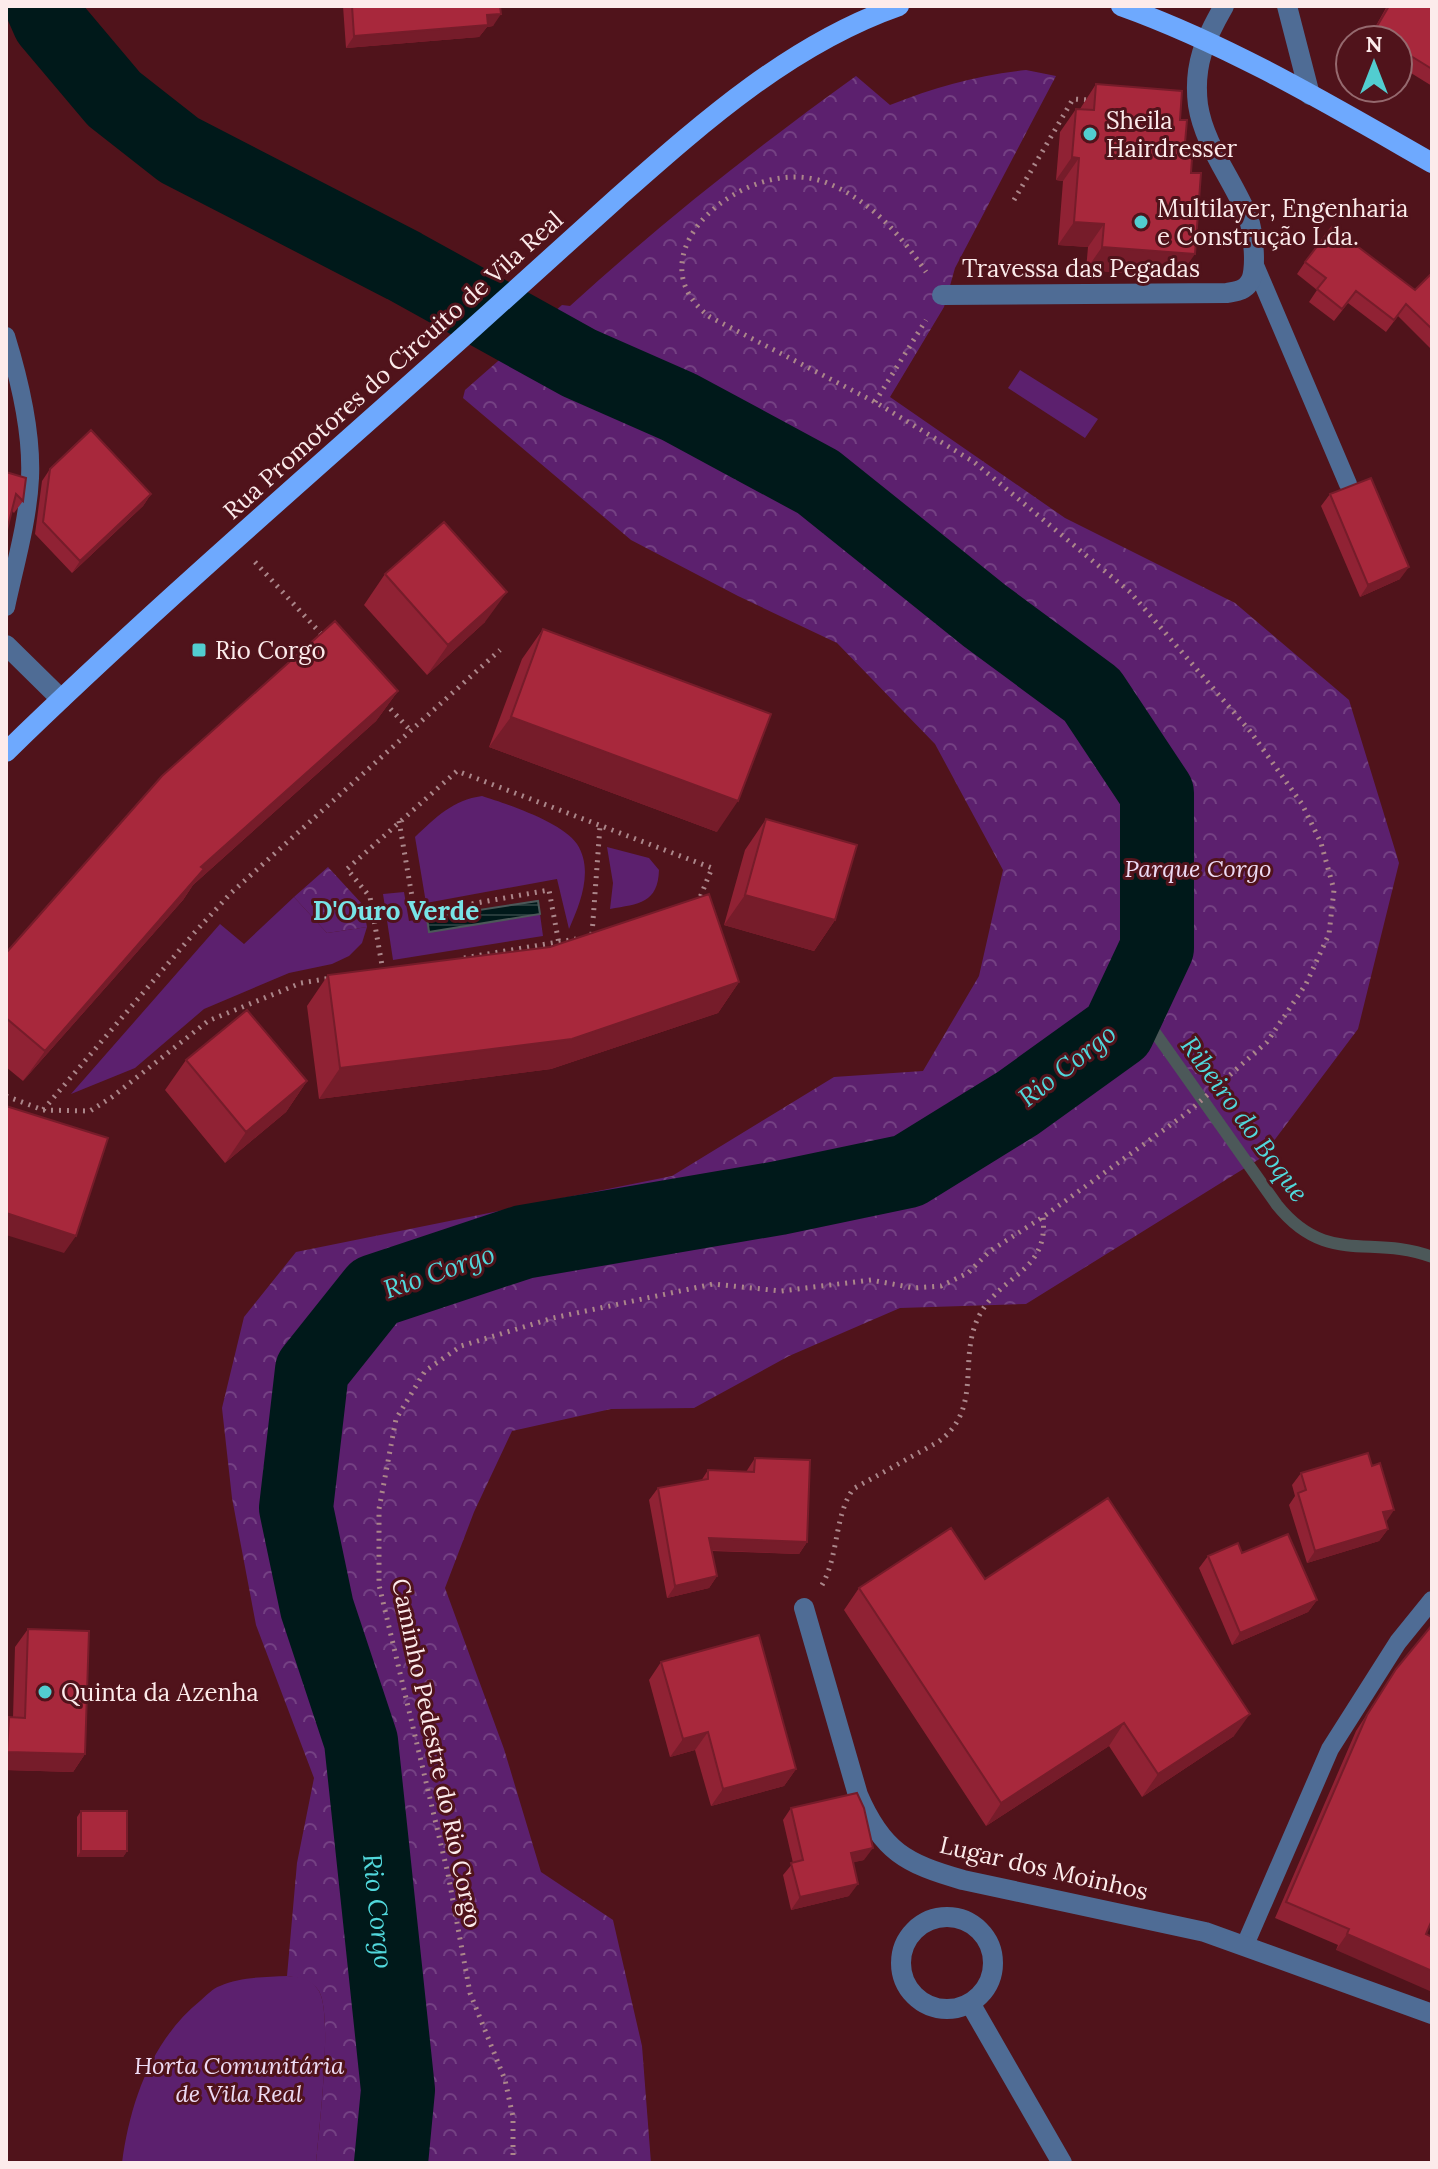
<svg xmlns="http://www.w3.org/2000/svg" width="1438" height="2169" viewBox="0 0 1438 2169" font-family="Lora,serif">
<defs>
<pattern id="park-crowns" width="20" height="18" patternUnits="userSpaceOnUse" patternTransform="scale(2)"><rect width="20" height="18" fill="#5c206e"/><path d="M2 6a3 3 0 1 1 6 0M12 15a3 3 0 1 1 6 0" fill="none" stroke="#744183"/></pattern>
<pattern id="water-rules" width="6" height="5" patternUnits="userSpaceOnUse" patternTransform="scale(2)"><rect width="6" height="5" fill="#00191a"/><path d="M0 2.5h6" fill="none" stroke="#263b3b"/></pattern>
</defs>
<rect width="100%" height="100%" fill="#50131b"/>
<path fill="#5c206e" d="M1020,370L1098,419L1085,438L1008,388Z
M482,796C507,804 562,822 577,844C594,870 580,904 569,929L557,879L426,903L415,837C436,817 453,800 482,796Z
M607,847L649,858L659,870C658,903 639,904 610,909L613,883Z
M404,892L409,921L427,918L429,932L540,914L543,936L393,960L383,894Z
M294,897L327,933L367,927L362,943L349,956L332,964L289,973L204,1009L135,1068L71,1094L220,924L244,944Z
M287,1976C300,1977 311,1978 319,1991C333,2015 319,2130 316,2163H122C130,2102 152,2040 200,2001C206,1996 213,1988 220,1986C240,1977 265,1977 287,1976Z"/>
<path fill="url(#park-crowns)" d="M1026,70L1056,76L955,268L944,307L890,397L1065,518L1235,603L1349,700L1399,863L1358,1029L1261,1158L1026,1304L900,1308L789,1356L694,1408L611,1409L512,1431L474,1512L445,1588L504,1749L541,1872L613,1920L642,2046L651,2163H316C319,2130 333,2015 319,1991C311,1979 300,1978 287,1976L297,1863L314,1778L256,1625L232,1498L222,1408L244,1317L296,1252L672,1176L834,1077L923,1071L979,976L1003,870L935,744L837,643L738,596L631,540L463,398L465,390L562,305L570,306C661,223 756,148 856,76L890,105C935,87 978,75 1026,70Z
M328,867L363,905L367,927L327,933L294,897Z"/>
<path fill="url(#water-rules)" stroke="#4c5859" stroke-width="2" d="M538,901L540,914L429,932L427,918Z"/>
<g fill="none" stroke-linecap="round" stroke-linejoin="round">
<path stroke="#4c5859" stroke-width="12" d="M1132,1000L1277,1205C1327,1267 1371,1234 1432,1257"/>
<path stroke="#00191a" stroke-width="74" id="s1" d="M42,6L49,22L114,99L179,150L404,266L579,363L679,407L818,482L985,616L1092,695L1157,793V948L1118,1031L1018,1103L908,1171L779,1198L523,1242L375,1291L312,1370L296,1508L317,1608L361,1741L398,2090L391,2163"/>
<path stroke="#ab868a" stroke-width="5" stroke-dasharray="2 6" stroke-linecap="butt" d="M1014,200L1073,99L1090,100
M875,402L926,320
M255,562L324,637
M385,703L411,731
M399,821L415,914L549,890L559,944
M592,934L600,826
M464,958L576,939
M383,971L370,897L347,869L457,771L712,868L699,900
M6,1096L43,1110L195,932L231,893L500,650
M43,1110L90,1111L112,1097L208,1021L301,983L331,978
M822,1585C839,1555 834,1517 853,1489L938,1442C984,1409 957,1359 979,1316C1001,1274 1049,1272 1043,1217
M513,2163V2117L505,2080L470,1993L448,1874L379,1585V1509L396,1419L425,1371L461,1346L553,1318L713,1284L781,1291L871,1280L914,1288L941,1286L968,1273L990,1251L1043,1217L1187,1113L1267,1042L1306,984L1329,934L1334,890L1321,843L1302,804L1250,731L1130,592L974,462L875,402L710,317C626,254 749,151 827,183C870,200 900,234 926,272"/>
<path stroke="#4f6c95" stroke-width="18" d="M1254,263L1348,484
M6,336C19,378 32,434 30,478C28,521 15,565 6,607
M1245,1945L1330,1749L1398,1642L1432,1600"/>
<path stroke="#4f6c95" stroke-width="20" d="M1287,6L1310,95
M942,295L1227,293C1236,291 1244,291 1249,283C1258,273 1253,230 1248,217C1233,180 1204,145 1198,105C1193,65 1205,39 1224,6
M6,645L61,699
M804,1608L858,1795C882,1851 906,1864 963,1880L1205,1932L1432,2014
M901 1963a46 46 0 1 1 92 0a46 46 0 1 1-92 0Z
M970,2003L1062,2163"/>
<path stroke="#6ea9fe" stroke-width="20" d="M1121,6C1230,45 1332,106 1432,163
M6,752C153,609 310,474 463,337C514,291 565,245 616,199C701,124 790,44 899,6"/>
</g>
<path fill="#902234" d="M343,6H500L493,26L487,27L479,37L346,48Z
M1387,6H1432V86L1398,65V40H1368Z
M1096,84L1180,120L1179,277L1086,270L1088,247L1058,245L1063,181L1056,180L1060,132L1076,109H1080Z
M1305,262L1415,290L1432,273V350L1398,316L1386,332L1348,303L1334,321L1309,302L1317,290L1297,274Z
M50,469L151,494L143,506L72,573L35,534L42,481Z
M6,472L23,501L14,513L12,511Z
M1330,494L1400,579L1360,597L1321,506Z
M385,574L485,622L427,675L364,605Z
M543,629L717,832L489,747L522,659Z
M398,691L376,721L193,885L183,900L23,1081L6,1067V953Z
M766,819L835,920L814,951L724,925L745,850Z
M328,975L739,982L718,1013L551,1069L319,1099L307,1006Z
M186,1060L307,1081L286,1112L225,1163L165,1090Z
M755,1458L807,1542L799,1554L712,1551L717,1576L709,1588L667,1598L649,1500L658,1488L701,1481L708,1470L746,1472Z
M1301,1473L1386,1521L1388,1529L1379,1541L1307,1563L1289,1505L1295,1496L1292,1485Z
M1242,1553L1317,1600L1308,1612L1232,1645L1199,1568L1208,1556Z
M985,1579L1234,1736L1142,1797L1109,1746L986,1826L844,1610L859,1588Z
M28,1629L85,1754L73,1772L6,1770V1721L9,1717H13L15,1647Z
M661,1662L796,1769L784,1786L711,1806L695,1750L670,1757L649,1680Z
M1396,1669L1426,1934L1336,1950L1338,1945L1275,1918L1356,1731Z
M791,1808L864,1860L853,1862L849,1896L791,1910L783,1875L793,1863L783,1820Z
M81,1811L127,1851L123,1857H77V1817Z"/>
<path fill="#761c2a" d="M501,14L493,26L487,27L479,37L346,48L354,36L487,15Z
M1072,157L1079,158L1063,181L1056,180Z
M1074,222L1104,224L1088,247L1058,245Z
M1102,247L1195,254L1179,277L1086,270Z
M151,494L143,506L72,573L80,561Z
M1409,567L1400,579L1360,597L1368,585Z
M507,592L485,622L427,675L448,645Z
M398,691L376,721L193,885L183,900L23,1081L45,1051L201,867Z
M511,717L738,801L717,832L489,747Z
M745,895L835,920L814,951L724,925Z
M739,982L718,1013L551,1069L319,1099L340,1068Z
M307,1081L286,1112L225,1163L246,1132Z
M6,1213L76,1236L64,1253L6,1235Z
M1394,1510L1386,1522L1383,1512Z
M1388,1529L1379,1541L1307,1563L1315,1551Z
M709,1538L807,1542L799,1554L701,1550Z
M717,1576L709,1588L667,1598L675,1586Z
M1317,1600L1308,1612L1232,1645L1240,1633Z
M1250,1714L1234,1736L1142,1797L1158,1774Z
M1124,1723L1109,1746L986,1826L1001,1803Z
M708,1732L695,1750L670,1757L683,1739Z
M7,1752L85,1754L73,1772L6,1770Z
M796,1769L784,1786L711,1806L723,1789Z
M873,1848L864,1860L843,1865L851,1853Z
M81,1851H127L123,1857H77Z
M858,1884L849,1896L791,1910L800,1897Z
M1347,1934L1432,1971V1992L1336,1950Z"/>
<path fill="#a8283c" stroke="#761c2a" stroke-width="2" d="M352,6H500L501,14L487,15L488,25L354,36Z
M1389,6H1432V69L1398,48V40H1385L1373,33Z
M1096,84L1182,91L1180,120H1187L1185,143L1193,144L1191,173H1201L1195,254L1102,247L1104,224L1074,222L1079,158L1072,157L1076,109L1094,110Z
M1332,227L1415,290L1432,273V329L1406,304L1394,320L1356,291L1342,309L1317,289L1326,278L1305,262Z
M91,430L151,494L80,561L43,522L50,469Z
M6,472L26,478L23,501L16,494L6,534Z
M1371,478L1409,567L1368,585L1330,494Z
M444,522L507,592L448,645L385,574Z
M335,621L398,691L201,867L204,869L45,1051L6,1018V953L162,776Z
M543,629L771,714L738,801L511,717Z
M766,819L857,845L835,920L745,895Z
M709,894L739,982L572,1039L340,1068L328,975L550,947Z
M247,1010L307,1081L246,1132L186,1060Z
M6,1106L108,1138L76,1236L6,1213Z
M1368,1453L1372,1466L1380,1463L1394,1510L1383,1512L1388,1529L1315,1551L1298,1493L1306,1490L1301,1473Z
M755,1458L810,1460L807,1542L709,1538L717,1576L675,1586L658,1488L708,1479V1470L754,1472Z
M1108,1498L1250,1714L1158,1774L1124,1723L1001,1803L859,1588L951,1528L985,1579Z
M1288,1534L1317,1600L1240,1633L1208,1556L1238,1543L1242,1553Z
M1432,1625V1920L1426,1934L1432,1937V1971L1347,1934L1349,1929L1286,1902L1367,1715L1396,1669Z
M28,1629L89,1631L85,1754L7,1752L9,1717L25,1718Z
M759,1635L796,1769L723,1789L708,1732L683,1739L661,1662Z
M857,1793L864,1808L873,1848L851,1853L858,1884L800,1897L791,1863L803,1860L791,1808Z
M81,1811H127V1851H81Z"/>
<g fill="#52cdd0" stroke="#50131b" stroke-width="3">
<circle cx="1090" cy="134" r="8"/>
<circle cx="1141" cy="222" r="8"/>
<rect x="191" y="642" width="16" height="16" rx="4"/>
<circle cx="45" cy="1692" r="8"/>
</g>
<g text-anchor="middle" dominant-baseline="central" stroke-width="6" stroke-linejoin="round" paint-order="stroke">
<g font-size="24" fill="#fcebeb" stroke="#50131b" text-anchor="start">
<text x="1106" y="120">Sheila<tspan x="1106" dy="28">Hairdresser</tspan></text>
<text x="1157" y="208">Multilayer, Engenharia<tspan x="1157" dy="28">e Construção Lda.</tspan></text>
<text x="215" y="650">Rio Corgo</text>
<text x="61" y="1692">Quinta da Azenha</text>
</g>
<g font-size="24" fill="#fcebeb" stroke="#50131b">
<text x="1081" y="268">Travessa das Pegadas</text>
<text transform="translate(393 365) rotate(-42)">Rua Promotores do Circuito de Vila Real</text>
<text transform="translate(437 1753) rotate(78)">Caminho Pedestre do Rio Corgo</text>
<text transform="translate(1044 1868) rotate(13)">Lugar dos Moinhos</text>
</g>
<g font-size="24" font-style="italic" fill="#eddbf4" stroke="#50131b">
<text x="1198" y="868">Parque Corgo</text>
<text x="239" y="2065">Horta Comunitária<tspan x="239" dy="28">de Vila Real</tspan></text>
</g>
<g font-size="26" font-weight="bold" fill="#78e4e7" stroke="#50131b">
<text x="396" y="910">D'Ouro Verde</text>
</g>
<g font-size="26" font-style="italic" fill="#51d8dc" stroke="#50131b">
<text transform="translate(1067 1065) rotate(-38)">Rio Corgo</text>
<text transform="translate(1245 1119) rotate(54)">Ribeiro do Boque</text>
<text transform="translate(439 1271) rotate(-19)">Rio Corgo</text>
<text stroke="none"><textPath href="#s1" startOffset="3086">Rio Corgo</textPath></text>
</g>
</g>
<rect width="1438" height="2169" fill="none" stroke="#fcebeb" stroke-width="16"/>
<g transform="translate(1374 64)"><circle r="38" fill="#50131b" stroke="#95696e" stroke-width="2"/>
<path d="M0-6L14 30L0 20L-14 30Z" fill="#52cdd0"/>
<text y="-12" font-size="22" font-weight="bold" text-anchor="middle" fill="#fcebeb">N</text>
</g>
</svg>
